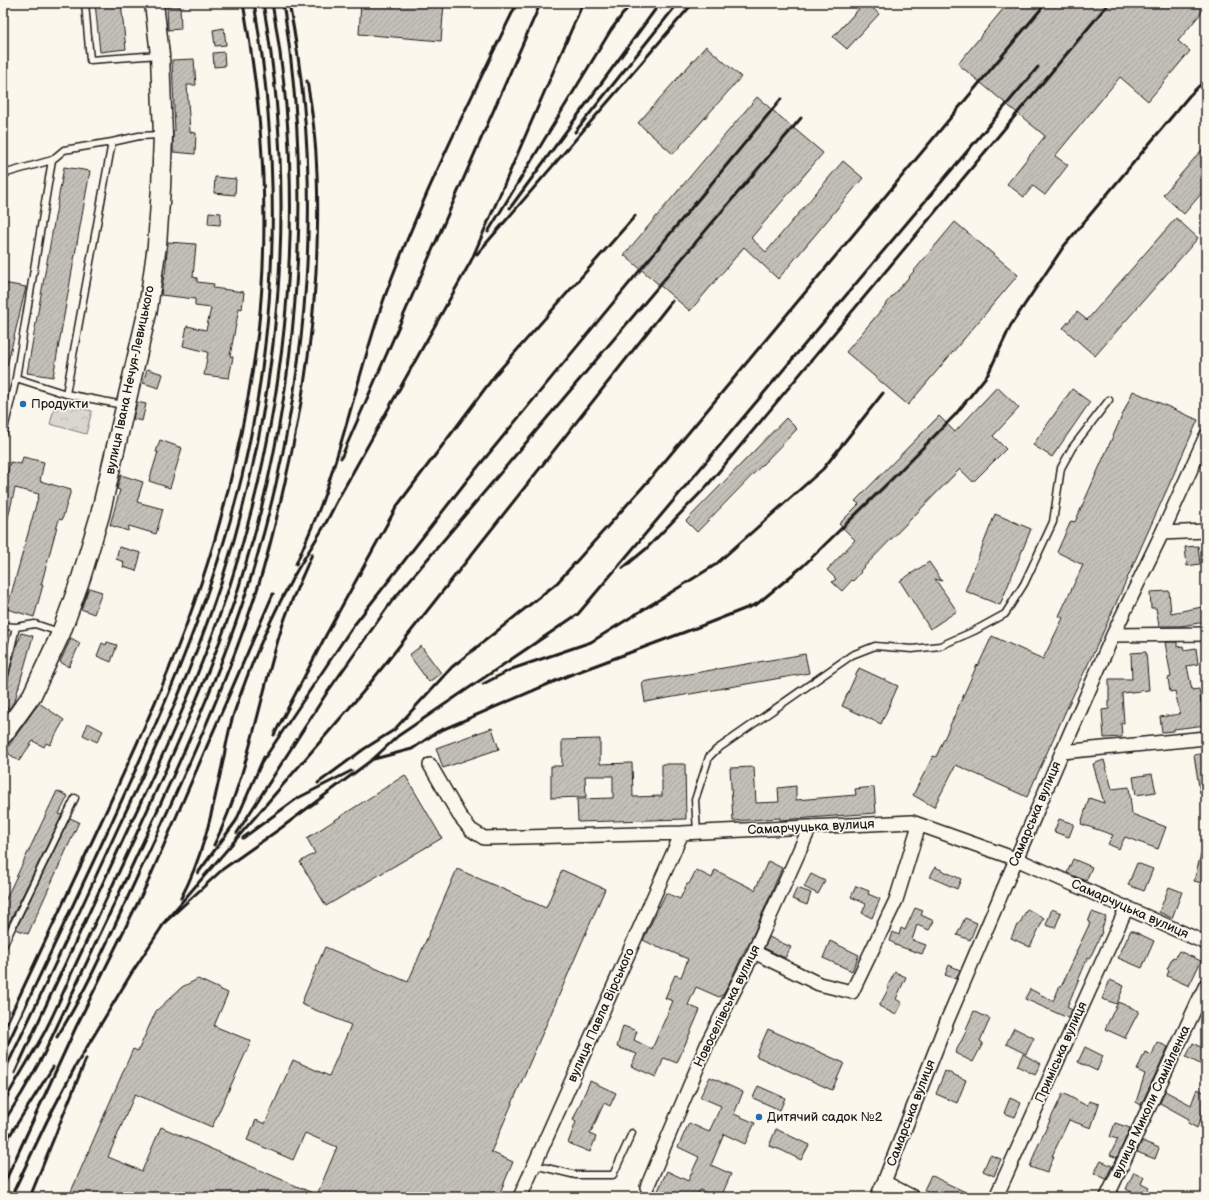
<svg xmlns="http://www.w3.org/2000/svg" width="1209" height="1200" viewBox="0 0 1209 1200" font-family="'Balsamiq Sans',sans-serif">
<defs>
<pattern id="park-crowns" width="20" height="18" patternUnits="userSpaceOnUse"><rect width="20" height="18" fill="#dad7ce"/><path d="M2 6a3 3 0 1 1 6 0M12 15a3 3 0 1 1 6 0" fill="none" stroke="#bab8b0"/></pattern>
<pattern id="building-hatch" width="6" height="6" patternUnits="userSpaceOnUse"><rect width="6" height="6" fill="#c3c0b8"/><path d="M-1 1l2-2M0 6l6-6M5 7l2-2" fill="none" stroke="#a7a49e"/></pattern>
</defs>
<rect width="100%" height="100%" fill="#fbf7ec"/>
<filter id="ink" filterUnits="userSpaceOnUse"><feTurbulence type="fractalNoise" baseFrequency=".025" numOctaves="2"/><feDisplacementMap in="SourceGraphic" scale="8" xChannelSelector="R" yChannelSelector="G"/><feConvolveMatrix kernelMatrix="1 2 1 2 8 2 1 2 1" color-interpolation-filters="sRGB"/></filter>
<g filter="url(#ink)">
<path fill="url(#park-crowns)" stroke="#7b7a75" d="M56,401L92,411L86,434L50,424Z"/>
<path fill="url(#building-hatch)" stroke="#1c1c1c" d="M95,3H121L126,49L100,52Z
M361,3H444L441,41L359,34Z
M864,3H867L879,14L847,49L833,37Z
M1008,3H1206V7L1178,41L1190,51L1148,101L1120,77L1055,156L1068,165L1045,195L1033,186L1024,197L1007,184L1045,136L958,64Z
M167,6H180L181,29L168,30Z
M224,28L226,45L215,46L213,30Z
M706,46L741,77L673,154L638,123Z
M224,52L225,66L214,67L213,53Z
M194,59L196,85H187L190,132L196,133L195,154L173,152V131H175L172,60Z
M757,97L823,153L751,238L766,252L843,161L863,178L778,279L744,247L690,311L624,255Z
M1206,145V188L1184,214L1163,195Z
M64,167L90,171L53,377L27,373Z
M215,177L236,179L235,195L214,193Z
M209,212L221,213L220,225L208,224Z
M1176,218L1198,238L1095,356L1063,328L1077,312L1087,320Z
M955,222L1018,275L908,405L846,352Z
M168,242L196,244L193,277L197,278V282L214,284L213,288L244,292L242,309L239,308L230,356L233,357L229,378L204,375L208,352L183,346L187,326L206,330L211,308L195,306V299L161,295L164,274H165Z
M3,283L26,287L7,366H3Z
M147,369L163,374L159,388L143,383Z
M997,387L1019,408L993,436L1006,449L973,482L960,469L860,571L861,572L853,581L852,580L842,591L832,582L836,579L827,570L855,540L839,524L859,504L855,501L939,416L955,432Z
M1072,389L1090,402L1052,457L1033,445Z
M1133,391L1198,420L1100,639L1068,706L1027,797L956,765L934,807L913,795L933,756L936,757L977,665L978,666L992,636L1043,659L1063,618L1059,616L1083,565L1057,552L1071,521L1075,522Z
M137,402L146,404L142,421L133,419Z
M786,418L797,429L697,532L686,521Z
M160,440L182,448L170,488L149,481L158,452H156Z
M23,457L44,462L40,481L71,490L62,520L59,519L41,585H43L34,617L7,609L39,494L15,488L7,522H3V495L10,462L21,464Z
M121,475L143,482L137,502L163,509L156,534L129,526L128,531L110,525L120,490L117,489Z
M995,514L1031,529L1000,605L965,591Z
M1198,546L1200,564L1187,566L1185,547Z
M119,547L141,553L136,571L123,567L124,562L116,559Z
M929,562L942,581L935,579L957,611L930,629L900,581Z
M89,588L102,592L94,614L81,609Z
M1169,591L1171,613L1202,607L1205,622L1181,626H1159L1156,608H1151L1150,592Z
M21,633L33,636L15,700L9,709L3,707V686L7,683L18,640H19Z
M71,638L80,643L69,667L60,662Z
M107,642L117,645L111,662L97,656L102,643L106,645Z
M1165,642H1177V647L1183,646L1184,650L1196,648L1198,664L1187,666L1192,690L1199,689L1201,703H1205L1206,725L1174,729V731L1162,732L1160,717L1180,714L1175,691L1170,692L1168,678L1171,677Z
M421,646L441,673L429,682L409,655Z
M1146,652L1149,690L1122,693L1124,723H1121L1122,737L1104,738L1102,710L1109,709V679H1132L1131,653Z
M805,654L809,673L645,702L642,682Z
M859,668L898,686L881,724L842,706Z
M39,703L64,720L50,745L46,743L44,747L33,741L19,761L5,751Z
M88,723L103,731L97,742L83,735Z
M492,728L499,749L443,768L436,748Z
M600,739V764L632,763L633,797L662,796V764H685L686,819L578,822L577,799L613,798V776H585L586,797L551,798V766H562V740Z
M1205,753L1206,761V792L1200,793L1194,755Z
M1104,760L1112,789L1129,787L1132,814L1166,827L1158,849L1125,837L1119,849L1108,844L1113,835L1081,824L1089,798L1104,803L1093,764Z
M754,767L756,803L779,802L778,788L796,786V800L856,795L855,789L874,787L876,813L780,820V818L733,821L730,768Z
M1152,774L1156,792L1136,795L1133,777Z
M405,775L442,838L326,906L300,862L315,853L307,838Z
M57,791L68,796L59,814L62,815L8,925L3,923V905Z
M70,818L79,822L28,934L16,929Z
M1059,819L1074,824L1069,837L1054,832Z
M1202,850H1206V884L1194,881Z
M1073,859L1092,867L1086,881L1067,873Z
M768,861L782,868L750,942L747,948H746L724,994L719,997L696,987L688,1005L700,1010L677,1063L664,1058L656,1077L631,1066L637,1054L617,1047L623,1026L637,1031L634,1040L652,1049L673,1001L665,998L675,975L681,977L688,959L660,947L659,948L643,940L666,893L680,899L687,884H689L696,870L712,878L715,870L755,890Z
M1137,863L1153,869L1144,891L1128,885Z
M935,867L961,879L957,889L930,877Z
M457,869L546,908L562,870L605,889L491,1152L513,1162L498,1197H76L70,1194L133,1049L138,1051L156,1011L182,987L198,979L228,993L214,1026L251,1041L212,1127L135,1094L108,1157L142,1171L161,1127L317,1195L337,1147L305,1133L293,1160L247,1140L256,1120L265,1124L293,1060L329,1076L351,1025L301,1004L325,947L408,982Z
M811,874L825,881L818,894L804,887Z
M856,886L869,891L868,894L880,899L872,918L862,913L866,904L851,897Z
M1169,887L1182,892L1172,918L1159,912Z
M797,888L811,893L807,905L792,899Z
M915,908L923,911L921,915L934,921L929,930L917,925L912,940L926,945L922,954L895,945V944L890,941L893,932L899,935L901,928L905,930Z
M1027,909L1044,918L1030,947L1011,938L1017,925H1019Z
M1052,909L1061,913L1055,928L1046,925Z
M1092,912L1106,917L1101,931L1102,932L1090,958L1088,957L1067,1007L1072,1010L1068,1018L1025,999L1030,989L1053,1001L1060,986L1061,987L1077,952H1076L1090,923L1088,922Z
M965,918L977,923L970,940L957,935Z
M1131,930L1154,941L1142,968L1118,958Z
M769,937L791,947L785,958L764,948Z
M830,941L859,955L852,971L823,958Z
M1179,951L1201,961L1189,986L1167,976L1169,970L1167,969L1173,957L1175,958Z
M949,965L960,970L956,979L945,975Z
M895,972L906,977L896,999L902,1003L896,1015L879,1006L889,988L887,987Z
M1110,980L1124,986L1117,1004L1102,999Z
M1118,1002L1139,1011L1125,1038L1105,1029Z
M974,1011L990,1019L980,1041L983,1043L973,1062L955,1053L967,1030L966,1029Z
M1014,1028L1034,1038L1026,1054L1006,1044Z
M768,1029L844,1063L832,1090L756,1056Z
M1157,1042L1168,1047L1141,1105L1136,1102L1145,1074L1137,1070L1145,1052L1152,1055Z
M1193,1043L1206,1050V1057L1202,1065L1186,1057Z
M1085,1047L1103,1056L1097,1071L1078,1062Z
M1023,1054L1041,1064L1035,1075L1017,1066Z
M945,1071L966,1080L957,1103L936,1094Z
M710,1077L743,1092L734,1114L755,1123L745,1144L724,1134L711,1165L731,1174L721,1197H716L700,1190L696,1197H655L667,1171L688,1181L699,1157L678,1147L689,1123L709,1132L721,1106L700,1097Z
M590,1081L616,1093L610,1106L604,1103L590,1134L596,1137L590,1152L568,1143L576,1122L573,1120Z
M758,1086L785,1098L780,1110L753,1098Z
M1197,1089L1206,1093V1102L1202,1112L1203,1113L1197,1128L1188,1123L1189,1119L1160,1103L1165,1091L1191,1105Z
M1063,1093L1087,1106L1089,1101L1099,1104L1091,1128L1069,1120L1052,1156H1054L1047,1173L1030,1167L1036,1150Z
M1010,1098L1021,1103L1015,1117L1004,1113Z
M1115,1123L1130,1128L1117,1158L1110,1155L1118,1139L1110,1137Z
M776,1129L809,1145L801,1160L781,1150L769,1146Z
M1142,1141L1159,1148L1155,1159L1137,1152Z
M990,1155L1001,1159L994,1176L983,1171Z
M1101,1161L1112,1166L1106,1179L1094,1173Z
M1134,1172L1144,1177L1141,1184L1149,1188L1144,1197H1141L1126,1189Z
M931,1175L942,1181L976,1197H939L924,1190Z"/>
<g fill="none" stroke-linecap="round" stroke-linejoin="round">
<g stroke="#1c1c1c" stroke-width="9">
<path id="lane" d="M85,3L90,60L159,55
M112,142L64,150L52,160L16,378L66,394L112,142L139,136L161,135
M3,174L52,160
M66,394L123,405
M3,434L16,378
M1205,531L1206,551
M3,626L16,627L35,624L59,632
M3,682L16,627
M697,832L695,800L709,757L716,750L852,655L875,646L912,649L940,646L974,631L1005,614L1024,584L1053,522L1061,468L1072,448L1109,400
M3,946L75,798
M534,1165L576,1175H613L632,1133
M1109,1192L1120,1197"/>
</g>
<g stroke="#1c1c1c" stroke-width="16">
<path id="street" d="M1162,533L1206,531
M1113,635L1206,634
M1062,752L1206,738
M430,765L459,815L471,830L484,838L682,833L912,822L1016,859L1206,943
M754,952L819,984L852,992L896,900L919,825
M884,1182L913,1197
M647,1187L709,1040L754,952L810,827
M520,1197L682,833
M877,1197L884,1182L947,1021L1062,752L1113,635L1162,533L1206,436
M996,1197L1127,907
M1107,1197L1206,985"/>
</g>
<g stroke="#1c1c1c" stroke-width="21">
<path id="secondary" d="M3,735L32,695L61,633L81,578L100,515L148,309L157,245L161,188L163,135L160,55L154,3"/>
</g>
<use href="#lane" stroke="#fbf7ec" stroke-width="6"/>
<use href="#street" stroke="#fbf7ec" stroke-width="13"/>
<use href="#secondary" stroke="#fbf7ec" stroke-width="18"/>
<path stroke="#1c1c1c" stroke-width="3" d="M575,132L678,3
M510,208L660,3
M488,232L611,30L631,3
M477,254L693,3
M672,301L363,692L162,925L223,869L281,828L373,759L398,736L578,614L1038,67
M341,458L538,9
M296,564C305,543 314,523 322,502C346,435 361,364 385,296C422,196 470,100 517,3
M623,568L646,549L706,487L1109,3
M483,684L512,669L591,642L715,565L823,469L883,393
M274,735L326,635L397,506L496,374L635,216
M374,759L412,749L437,732L567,676L701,626L757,604L803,566L890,481L955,415L988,374L1011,325L1064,246L1189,96L1206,79
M262,762L351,629L468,479L781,99
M318,783L364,749L394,730L452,667L557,583L650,479L1046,3
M296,799L351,771
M237,833L326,694L392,601L801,118
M243,838L299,797
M214,845C248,777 259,699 282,627C290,602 302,578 312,554
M198,873L236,821L264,757
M181,898C203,857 212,812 222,766C226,748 228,730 234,713C249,669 267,625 289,585C299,565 312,547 323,528C330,516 336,502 343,490L471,261L583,3
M3,1031C34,966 64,900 95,835C145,728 196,618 225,502C239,447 251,389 258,332C270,223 263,111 243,3
M57,1037C93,980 118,916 147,856C186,772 225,687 254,599C267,561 276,522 285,482C301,413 312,343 316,272C319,208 319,144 307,81
M3,1054C36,984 69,914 102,843C157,725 211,604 242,476C279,320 281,161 254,3
M15,1073C52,991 91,909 129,827C166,749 202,670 229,588C290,400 308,198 272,3
M3,1074C42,993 80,911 118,828C156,748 193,668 221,583C281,397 298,197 263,3
M3,1104C16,1080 31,1057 44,1033C55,1012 64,991 73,970C92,929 111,888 130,848C168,765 207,682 236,596C242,577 247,558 253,540C301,366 312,181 283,3
M3,1123L22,1093L43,1056C77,984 111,912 144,840C186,748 229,655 257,557C309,377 325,187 289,3
M3,1146L53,1067
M3,1186L76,1027L147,884L273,594
M11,1197L47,1121L75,1067L131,974L165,922
M30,1197L86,1059"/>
</g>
</g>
<g fill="#1f6fb2" stroke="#fbf7ec" stroke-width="1.5">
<circle cx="23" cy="404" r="4"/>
<circle cx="759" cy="1117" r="4"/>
</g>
<g text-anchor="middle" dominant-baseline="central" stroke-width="3.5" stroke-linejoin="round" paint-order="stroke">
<g font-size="13" fill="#1c1c1c" stroke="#fbf7ec">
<text transform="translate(130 380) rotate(-78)">вулиця Івана Нечуя-Левицького</text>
<text transform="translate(1035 814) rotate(-67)">Самарська вулиця</text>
<text transform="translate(811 827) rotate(-3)">Самарчуцька вулиця</text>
<text transform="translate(1130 909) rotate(24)">Самарчуцька вулиця</text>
<text transform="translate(727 1006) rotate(-64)">Новоселівська вулиця</text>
<text transform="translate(601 1015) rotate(-66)">вулиця Павла Вірського</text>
<text transform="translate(1061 1052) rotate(-66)">Приміська вулиця</text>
<text transform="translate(1151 1102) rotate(-65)">вулиця Миколи Самійленка</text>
<text transform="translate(911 1113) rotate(-69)">Самарська вулиця</text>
</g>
<g font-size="13" fill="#1c1c1c" stroke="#fbf7ec" text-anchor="start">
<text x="31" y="404">Продукти</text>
<text x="767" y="1117">Дитячий садок №2</text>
</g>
</g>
<rect width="1209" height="1200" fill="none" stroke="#fbf7ec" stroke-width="16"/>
<rect x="8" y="8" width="1193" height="1184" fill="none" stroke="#1c1c1c" stroke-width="1.5" filter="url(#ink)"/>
</svg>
